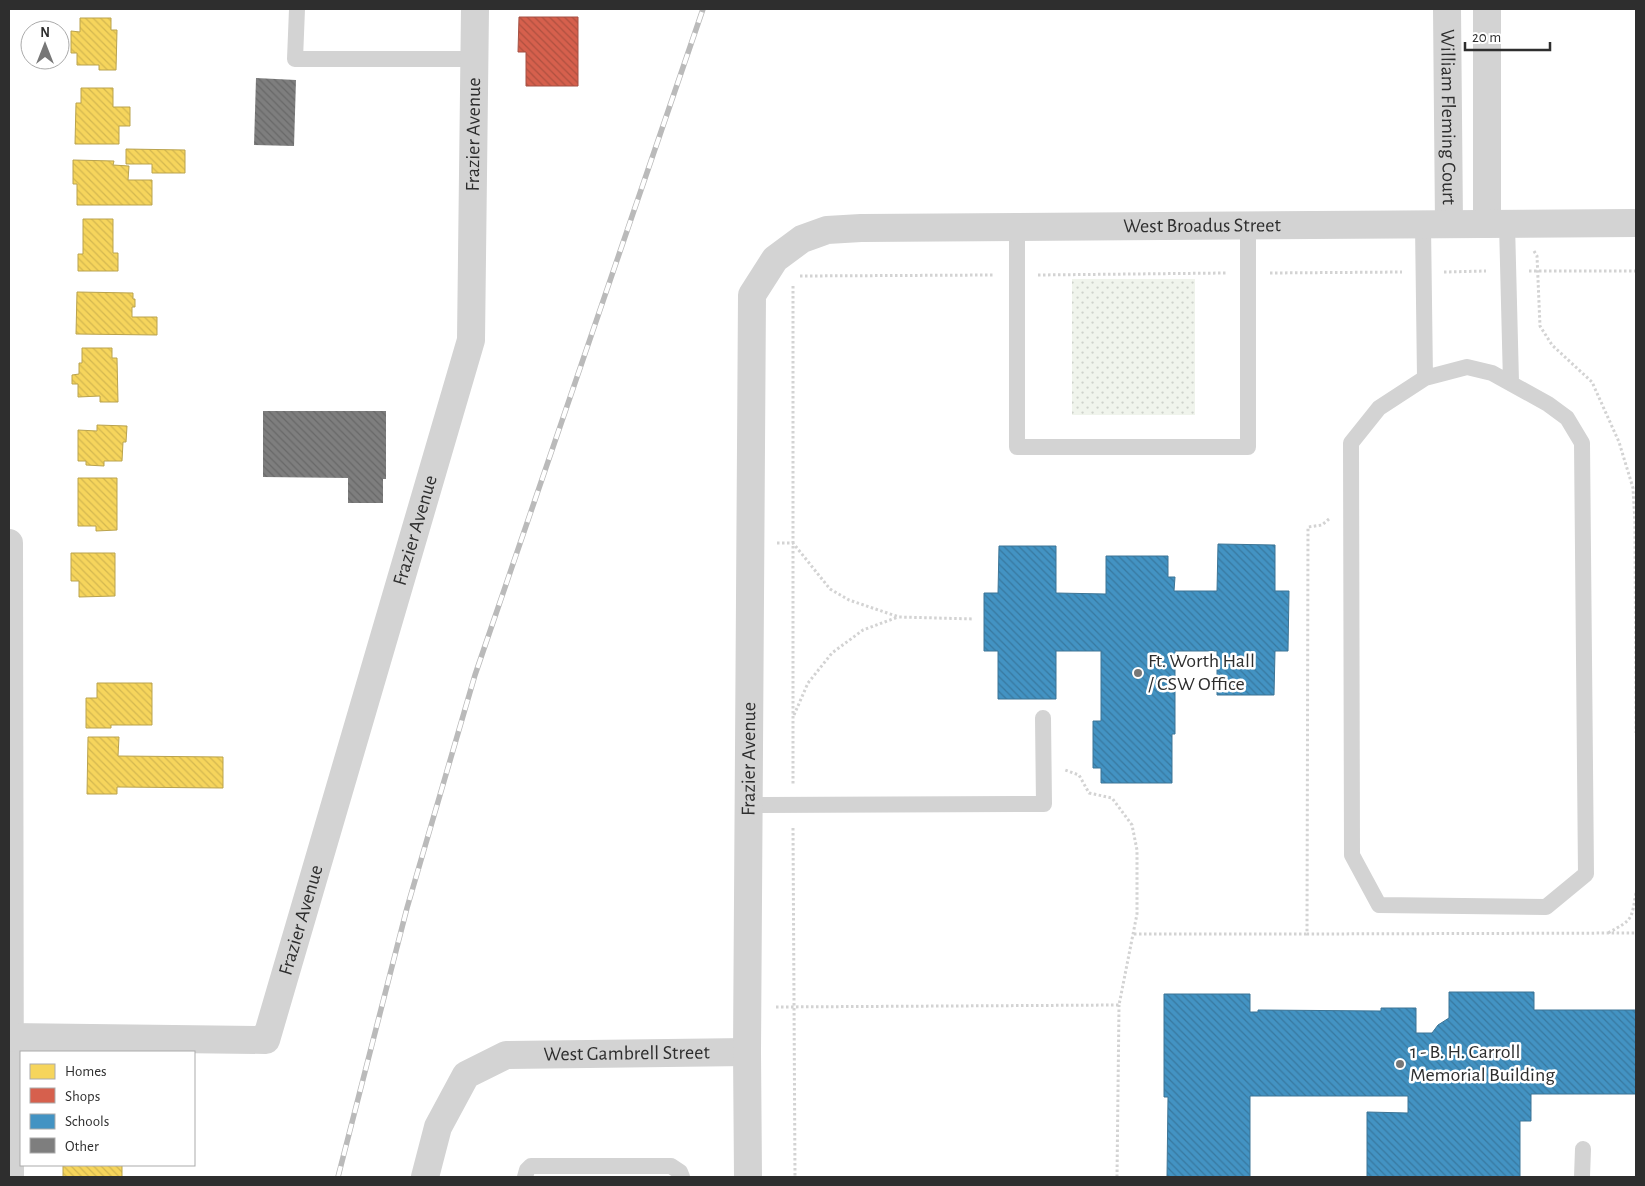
<svg xmlns="http://www.w3.org/2000/svg" width="1645" height="1186" viewBox="0 0 1645 1186" font-family="'Alegreya Sans',sans-serif">
<defs>
<pattern id="grass-dots" width="8" height="8" patternUnits="userSpaceOnUse" patternTransform="scale(1.25)"><rect width="8" height="8" fill="#f0f4ec"/><path d="M2 2h.1M6 6h.1" fill="none" stroke="#ced2cb" stroke-width="1.8" stroke-linecap="round"/></pattern>
<pattern id="homes-back-hatch" width="6" height="6" patternUnits="userSpaceOnUse" patternTransform="scale(1.25)"><rect width="6" height="6" fill="#f6d55c"/><path d="M-1 5l2 2M0 0l6 6M5-1l2 2" fill="none" stroke="#d3b750"/></pattern>
<pattern id="shops-back-hatch" width="6" height="6" patternUnits="userSpaceOnUse" patternTransform="scale(1.25)"><rect width="6" height="6" fill="#d6604d"/><path d="M-1 5l2 2M0 0l6 6M5-1l2 2" fill="none" stroke="#ae5040"/></pattern>
<pattern id="schools-back-hatch" width="6" height="6" patternUnits="userSpaceOnUse" patternTransform="scale(1.25)"><rect width="6" height="6" fill="#4393c3"/><path d="M-1 5l2 2M0 0l6 6M5-1l2 2" fill="none" stroke="#38789f"/></pattern>
<pattern id="building-back-hatch" width="6" height="6" patternUnits="userSpaceOnUse" patternTransform="scale(1.25)"><rect width="6" height="6" fill="#7e7e7e"/><path d="M-1 5l2 2M0 0l6 6M5-1l2 2" fill="none" stroke="#686868"/></pattern>
</defs>
<rect width="100%" height="100%" fill="#fff"/>
<path fill="url(#grass-dots)" d="M1072,279H1195V415H1072Z"/>
<path fill="url(#homes-back-hatch)" stroke="#baa34e" d="M80,18H111V30H117L116,70H99V65H77V53H71V31L80,32Z
M81,88H113V107H130V126H119V144H75L76,103H81Z
M126,149L185,150V173H152V164H126Z
M73,160L114,161L113,165L129,166L128,180H152V205H77V184H73Z
M83,219H113V253H118V271H78V254H83Z
M77,292L133,293V299H135V307H132V317H157V335L76,334Z
M82,348H112V358H117L118,402H100V396L78,397V384H72V375L79,374V363H82Z
M97,425L127,426L126,442H123L122,461H104V466L86,465V461H78V430L97,431Z
M78,478H117V530L96,531V526H78Z
M71,553H115V596L79,597V581H71Z
M97,683H152V725H111V728H86V698H97Z
M88,737H119L118,756L223,757V788L117,787V794H87Z
M63,1165H122V1177H63Z"/>
<path fill="url(#shops-back-hatch)" stroke="#a45144" d="M519,17H578V86H526V52H518Z"/>
<path fill="url(#schools-back-hatch)" stroke="#3d7596" d="M1218,544L1275,545V591H1289L1288,651H1275L1274,695H1217V651H1175V734H1172V783H1101V768H1093V721H1101V651H1056V699H998V651H984V593H998L999,546H1056V593L1106,594V556H1168V577H1175L1174,591H1217Z
M1449,992H1534V1010H1636V1094H1531V1121H1520V1177H1367V1112L1408,1113V1096H1250V1177H1167L1168,1097H1164V994H1250V1012H1258V1010L1381,1011V1008H1416V1033H1432L1438,1025L1449,1018Z"/>
<path fill="url(#building-back-hatch)" d="M256,78L296,80L294,146L254,145Z
M263,411H386V479H383V503H348V478L263,477Z"/>
<g fill="none" stroke-linecap="round" stroke-linejoin="round">
<path stroke="#d3d3d3" stroke-width="3" stroke-dasharray="2.5 2.5" stroke-linecap="butt" d="M1534,251L1537,256L1540,326L1552,345L1592,382L1619,442L1633,488L1635,522L1636,733
M1529,271H1636
M1444,272L1486,271
M1270,273L1402,272
M1038,275L1227,273
M800,276L994,275
M793,286V784
M1329,519L1322,525L1308,527L1307,934L1636,933
M777,543H793L830,589L849,600L899,617L974,619
M794,715L808,683L832,653L863,630L898,617
M793,828L795,1177
M1608,933C1633,919 1631,921 1636,893
M1134,934H1307
M776,1007L1119,1005L1137,914V850L1132,825L1112,798L1089,793L1079,775L1065,770
M1117,1177L1119,1005"/>
<path stroke="#d3d3d3" stroke-width="16" d="M297,9L295,59H474
M1507,224L1511,382
M1423,225L1425,378
M1017,227V447H1248V226
M1467,367L1492,373L1548,404L1567,418L1582,443L1586,874L1546,907L1379,905L1352,855L1351,443L1379,408L1425,378Z
M749,805L1044,804L1043,718
M525,1177L527,1170L531,1166H671L680,1172L682,1177
M1582,1177L1583,1149"/>
<g stroke="#d3d3d3" stroke-width="28">
<path id="s1" d="M1447,9L1449,224"/>
<path d="M1487,224V9"/>
<path d="M9,543L10,1177"/>
<path id="s2" d="M9,1037L266,1040L471,340L475,9"/>
<path id="s3" d="M425,1177L438,1127L466,1075L506,1055L747,1052"/>
<path id="s4" d="M748,1177L747,1052L752,295L775,259L802,239L827,230L861,228L1636,223"/>
</g>
<g stroke="#bababa" stroke-width="5.5">
<path id="rail" d="M338,1177L407,908L475,675L703,9"/>
</g>
<use href="#rail" stroke="#fff" stroke-width="4" stroke-dasharray="11" stroke-linecap="butt"/>
</g>
<g fill="#777" stroke="#fff" stroke-width="2">
<circle cx="1138" cy="673" r="5"/>
<circle cx="1400" cy="1064" r="5"/>
</g>
<g text-anchor="middle" dominant-baseline="central" stroke-width="5" stroke-linejoin="round" paint-order="stroke">
<g font-size="20" fill="#2e2e2e" stroke="#fff">
<text stroke="none"><textPath href="#s1" startOffset="108">William Fleming Court</textPath></text>
<text stroke="none"><textPath href="#s2" startOffset="1192">Frazier Avenue</textPath></text>
<text stroke="none"><textPath href="#s4" startOffset="1360">West Broadus Street</textPath></text>
<text stroke="none"><textPath href="#s2" startOffset="788">Frazier Avenue</textPath></text>
<text stroke="none"><textPath href="#s4" startOffset="418">Frazier Avenue</textPath></text>
<text stroke="none"><textPath href="#s2" startOffset="382">Frazier Avenue</textPath></text>
<text stroke="none"><textPath href="#s3" startOffset="276">West Gambrell Street</textPath></text>
</g>
<g font-size="20" fill="#2e2e2e" stroke="#fff" text-anchor="start">
<text x="1148" y="661">Ft. Worth Hall<tspan x="1148" dy="23">/ CSW Office</tspan></text>
<text x="1410" y="1052">1 - B. H. Carroll<tspan x="1410" dy="23">Memorial Building</tspan></text>
</g>
</g>
<rect width="1645" height="1186" fill="none" stroke="#2e2e2e" stroke-width="20"/>
<rect x="20" y="1051" width="175" height="115" fill="#ffffff" stroke="#ababab"/>
<rect x="30" y="1064" width="25" height="15" fill="#f6d55c" stroke="#ababab"/>
<text x="65" y="1076" font-size="15" fill="#2e2e2e">Homes</text>
<rect x="30" y="1088" width="25" height="15" fill="#d6604d" stroke="#ababab"/>
<text x="65" y="1101" font-size="15" fill="#2e2e2e">Shops</text>
<rect x="30" y="1114" width="25" height="15" fill="#4393c3" stroke="#ababab"/>
<text x="65" y="1126" font-size="15" fill="#2e2e2e">Schools</text>
<rect x="30" y="1138" width="25" height="15" fill="#7e7e7e" stroke="#ababab"/>
<text x="65" y="1151" font-size="15" fill="#2e2e2e">Other</text>
<g transform="translate(45 45)"><circle r="24" fill="#ffffff" stroke="#ababab"/>
<path d="M0-4L9 19L0 12L-9 19Z" fill="#777777"/>
<text y="-8" font-size="14" font-weight="bold" text-anchor="middle" fill="#2e2e2e">N</text>
</g>
<path d="M1465 42v8h85v-8" fill="none" stroke="#2e2e2e" stroke-width="2.5"/>
<text x="1472" y="42" font-size="15" fill="#2e2e2e" stroke="#ffffff" stroke-width="4" paint-order="stroke">20 m</text>
</svg>
